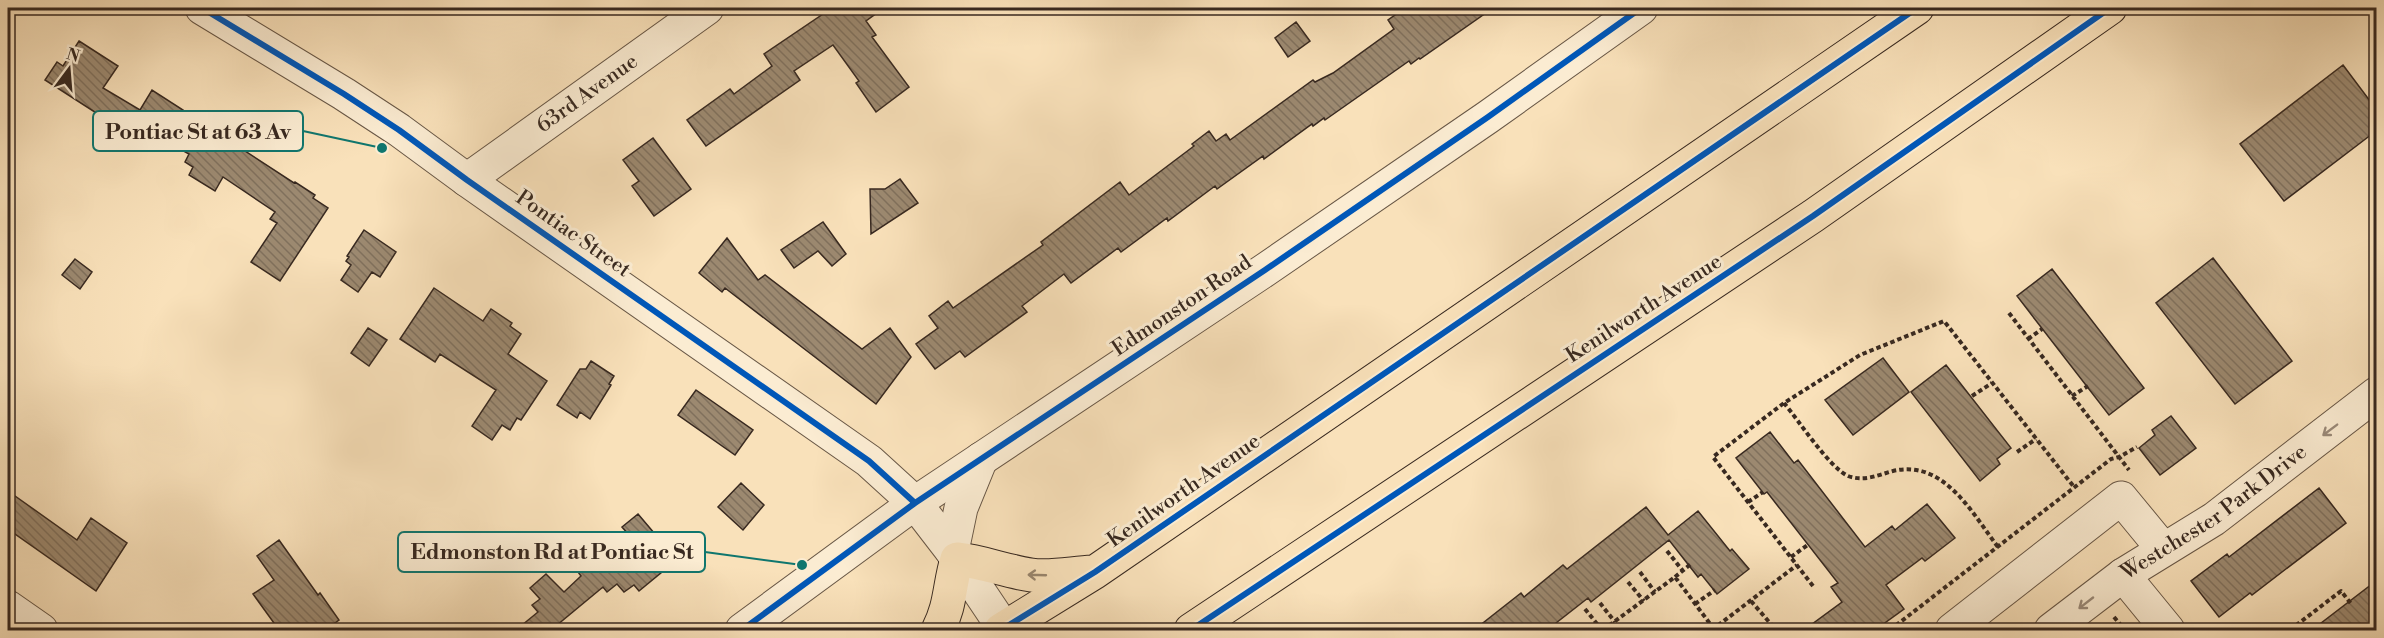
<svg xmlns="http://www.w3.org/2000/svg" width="2384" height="638" viewBox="0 0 2384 638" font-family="'Libre Bodoni',serif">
<defs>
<pattern id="building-back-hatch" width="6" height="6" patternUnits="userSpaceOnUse" patternTransform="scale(1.5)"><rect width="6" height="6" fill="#9c8970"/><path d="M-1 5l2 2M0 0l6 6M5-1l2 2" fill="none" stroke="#80705c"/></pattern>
</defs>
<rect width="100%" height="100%" fill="#f9e1ba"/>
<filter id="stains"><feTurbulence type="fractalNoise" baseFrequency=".00333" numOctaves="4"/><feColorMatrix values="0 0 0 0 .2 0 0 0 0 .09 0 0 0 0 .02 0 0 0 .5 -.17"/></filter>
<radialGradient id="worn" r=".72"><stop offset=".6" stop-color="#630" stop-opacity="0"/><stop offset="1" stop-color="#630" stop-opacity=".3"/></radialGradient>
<path fill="url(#building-back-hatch)" stroke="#382920" stroke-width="1.5" d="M832,8H884L866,21L876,35L872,37L909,87L876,112L856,83L859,81L833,45L794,71L800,80L706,146L687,120L730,89L734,94L772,66L764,54Z
M1405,8H1493L1420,59L1419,58L1411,64L1409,61L1325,120L1324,118L1313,126L1312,124L1264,159L1263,156L1217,189L1215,186L1168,221L1167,218L1121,252L1118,248L1071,283L1064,274L1022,306L1027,312L965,357L960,351L935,369L916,344L938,328L929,316L948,301L953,308L1043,245L1041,242L1120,182L1129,195L1194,146L1192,144L1209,131L1216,141L1226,134L1230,140L1313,80L1315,82L1333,73L1394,29L1388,20Z
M1296,22L1310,41L1288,57L1275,38Z
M79,41L118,66L103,88L140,110L152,90L183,110L180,115L214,135L216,132L294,183L295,182L315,195L313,198L328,208L280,281L251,262L277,223L270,219L275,212L223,177L215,191L189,175L193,167L185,162L189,154L157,136L149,147L45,80L57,62L63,66Z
M2343,65L2376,109V131L2284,201L2240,144Z
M653,138L691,189L654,216L632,186L639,181L623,160Z
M900,179L918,203L871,234L870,189H885Z
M823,222L846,254L832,266L818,251L794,268L781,250Z
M364,230L396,252L380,277L372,272L358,292L341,280L351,265L346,261L349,257L347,256Z
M727,238L758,280L765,275L862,349L890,328L911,357L876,404L725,288L722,292L699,273Z
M2213,258L2292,361L2235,404L2156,303Z
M75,259L92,272L80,289L62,275Z
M2052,269L2144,388L2109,415L2017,296Z
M434,288L483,321L491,309L512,323L510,326L521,334L508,354L547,381L521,420L517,418L510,430L502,425L492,440L472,426L496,390L440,354L435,362L400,339Z
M368,328L387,340L369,366L351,353Z
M1883,358L1909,392L1853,435L1825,400Z
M591,361L614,376L609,384L611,385L590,419L580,412L577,418L557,405L580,369H586Z
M1946,365L2011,448L1997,459L2000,464L1980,481L1911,392Z
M696,390L753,430L735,455L678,415Z
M2171,416L2196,448L2160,475L2139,448L2155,435L2152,430Z
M1770,432L1794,463L1798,460L1865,547L1892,526L1895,530L1927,504L1955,538L1925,561L1922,558L1886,585L1904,609L1875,630H1804L1842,602L1831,587L1838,583L1767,492L1764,494L1736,458Z
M741,483L764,505L743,530L718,507Z
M2319,488L2346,523L2252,595L2250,593L2219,617L2191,581L2227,554L2229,557Z
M8,491L77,540L91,518L127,543L96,591L8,529Z
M1646,507L1668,535L1698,511L1730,551L1732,549L1749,569L1717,594L1701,574L1698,577L1669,540L1591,602L1588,598L1547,630H1474L1521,593L1524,597L1563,565L1567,569Z
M638,514L671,553L663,560L668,567L639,591L634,585L624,592L617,584L607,592L603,587L551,630H516L538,612L532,605L540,599L530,588L546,574L564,592L581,576L578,572L595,559L597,561L629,535L622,527Z
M279,540L318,595L320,593L339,620L325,630H279L253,594L274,580L257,556Z
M2376,581V630H2312Z"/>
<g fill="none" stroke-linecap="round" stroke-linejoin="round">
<g stroke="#685746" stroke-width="35">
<g id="minor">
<path d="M202,8L344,94L399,130L467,180L869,461L915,503L952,551L1005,630"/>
<path id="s1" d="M467,180L707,8"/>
<path d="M952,551L961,508L981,459"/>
<path d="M2123,575L2168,630"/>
<path d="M8,607L41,630"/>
<path d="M742,630L915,503L1265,270L1488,117L1641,8"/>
<path d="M1952,630L2121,498L2163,549"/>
<path id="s2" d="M2051,630L2123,575L2214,519L2376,394"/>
</g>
</g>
<g stroke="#382920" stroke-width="35">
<path id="major" d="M938,630C951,605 949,586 957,559C983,562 1005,571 1031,575C1050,578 1072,573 1092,572
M1001,630L1095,572L1917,8
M1191,630L1813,216L2110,8"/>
</g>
<path stroke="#382920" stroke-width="4" stroke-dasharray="4.5 3" stroke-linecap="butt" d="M2009,313L2129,470
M2028,339L2042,329
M1972,396L1992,383
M2072,396L2088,386
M1784,403C1799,421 1829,467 1848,476C1864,482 1878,475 1893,471C1944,459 1972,513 1998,547
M2017,452L2036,439
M1748,502L1763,492
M1667,551L1683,571
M1791,557L1809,544
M1640,572L1655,592
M1675,577L1692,563
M1628,582L1644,601
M1813,586L1713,457L1784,403L1860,355L1944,321L2074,487
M1751,601L1776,630
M1600,603L1615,622
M1695,604L1715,590
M1585,609L1602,630
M2114,617L2125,630
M1603,630L1675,577L1714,629
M1712,630L1797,565
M1890,630L2111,459L2119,457L2137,447
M2290,630L2341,591L2352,605"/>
<use href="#minor" stroke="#fbecd2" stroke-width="33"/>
<use href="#major" stroke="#f9e1ba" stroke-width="33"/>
<g stroke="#fbecd2" stroke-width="10">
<path id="cycleway" d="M202,8L344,94L399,130L467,180L869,461L915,503
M742,630L915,503L1265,270L1488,117L1641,8
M1001,630L1095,572L1917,8
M1191,630L1813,216L2110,8"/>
</g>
<use href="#cycleway" stroke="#0057b8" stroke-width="6"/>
</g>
<defs><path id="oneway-shaft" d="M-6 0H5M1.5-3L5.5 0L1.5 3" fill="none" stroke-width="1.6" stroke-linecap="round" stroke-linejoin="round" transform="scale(1.5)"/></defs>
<g stroke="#9a8a79">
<use href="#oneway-shaft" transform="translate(2330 430) rotate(143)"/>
<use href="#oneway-shaft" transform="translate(2086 603) rotate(142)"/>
</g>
<use stroke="#98856d" href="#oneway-shaft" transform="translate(1037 575) rotate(-178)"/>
<g text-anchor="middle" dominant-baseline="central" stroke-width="6" stroke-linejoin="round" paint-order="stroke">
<g font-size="21" fill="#382920" stroke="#fbecd2">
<text stroke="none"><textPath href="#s1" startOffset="148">63rd Avenue</textPath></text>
<text transform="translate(573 234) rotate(35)">Pontiac Street</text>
<text transform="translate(1182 306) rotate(-34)">Edmonston Road</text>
<text transform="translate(1644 309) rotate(-33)">Kenilworth Avenue</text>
<text transform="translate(1184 491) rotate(-35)">Kenilworth Avenue</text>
<text stroke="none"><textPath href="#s2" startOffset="201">Westchester Park Drive</textPath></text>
</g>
</g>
<path fill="none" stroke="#0f766e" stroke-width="2" d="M382 148L303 131M802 565L705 552"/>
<g fill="#0f766e" stroke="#fbecd2" stroke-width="2">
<circle cx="382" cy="148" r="6"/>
<circle cx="802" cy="565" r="6"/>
</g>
<g fill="#fbecd2" stroke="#0f766e" stroke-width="2">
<rect x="93" y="111" width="210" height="40" rx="6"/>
<rect x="398" y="532" width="307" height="40" rx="6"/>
</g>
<g font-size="22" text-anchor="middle" font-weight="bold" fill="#382920">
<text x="198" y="139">Pontiac St at 63 Av</text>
<text x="552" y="559">Edmonston Rd at Pontiac St</text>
</g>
<rect width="2384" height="638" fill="none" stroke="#f9e1ba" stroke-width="30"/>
<rect x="9" y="9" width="2366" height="620" fill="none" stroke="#382920" stroke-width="3"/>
<rect x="15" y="15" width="2354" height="608" fill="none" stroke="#382920" stroke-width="1.5"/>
<g transform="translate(69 69) rotate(16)" stroke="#fbecd2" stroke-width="4.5" paint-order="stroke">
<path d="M0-4.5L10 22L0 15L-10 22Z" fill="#382920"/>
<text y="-9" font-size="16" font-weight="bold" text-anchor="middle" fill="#382920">N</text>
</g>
<rect width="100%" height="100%" filter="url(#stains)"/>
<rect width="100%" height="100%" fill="url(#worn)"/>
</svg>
